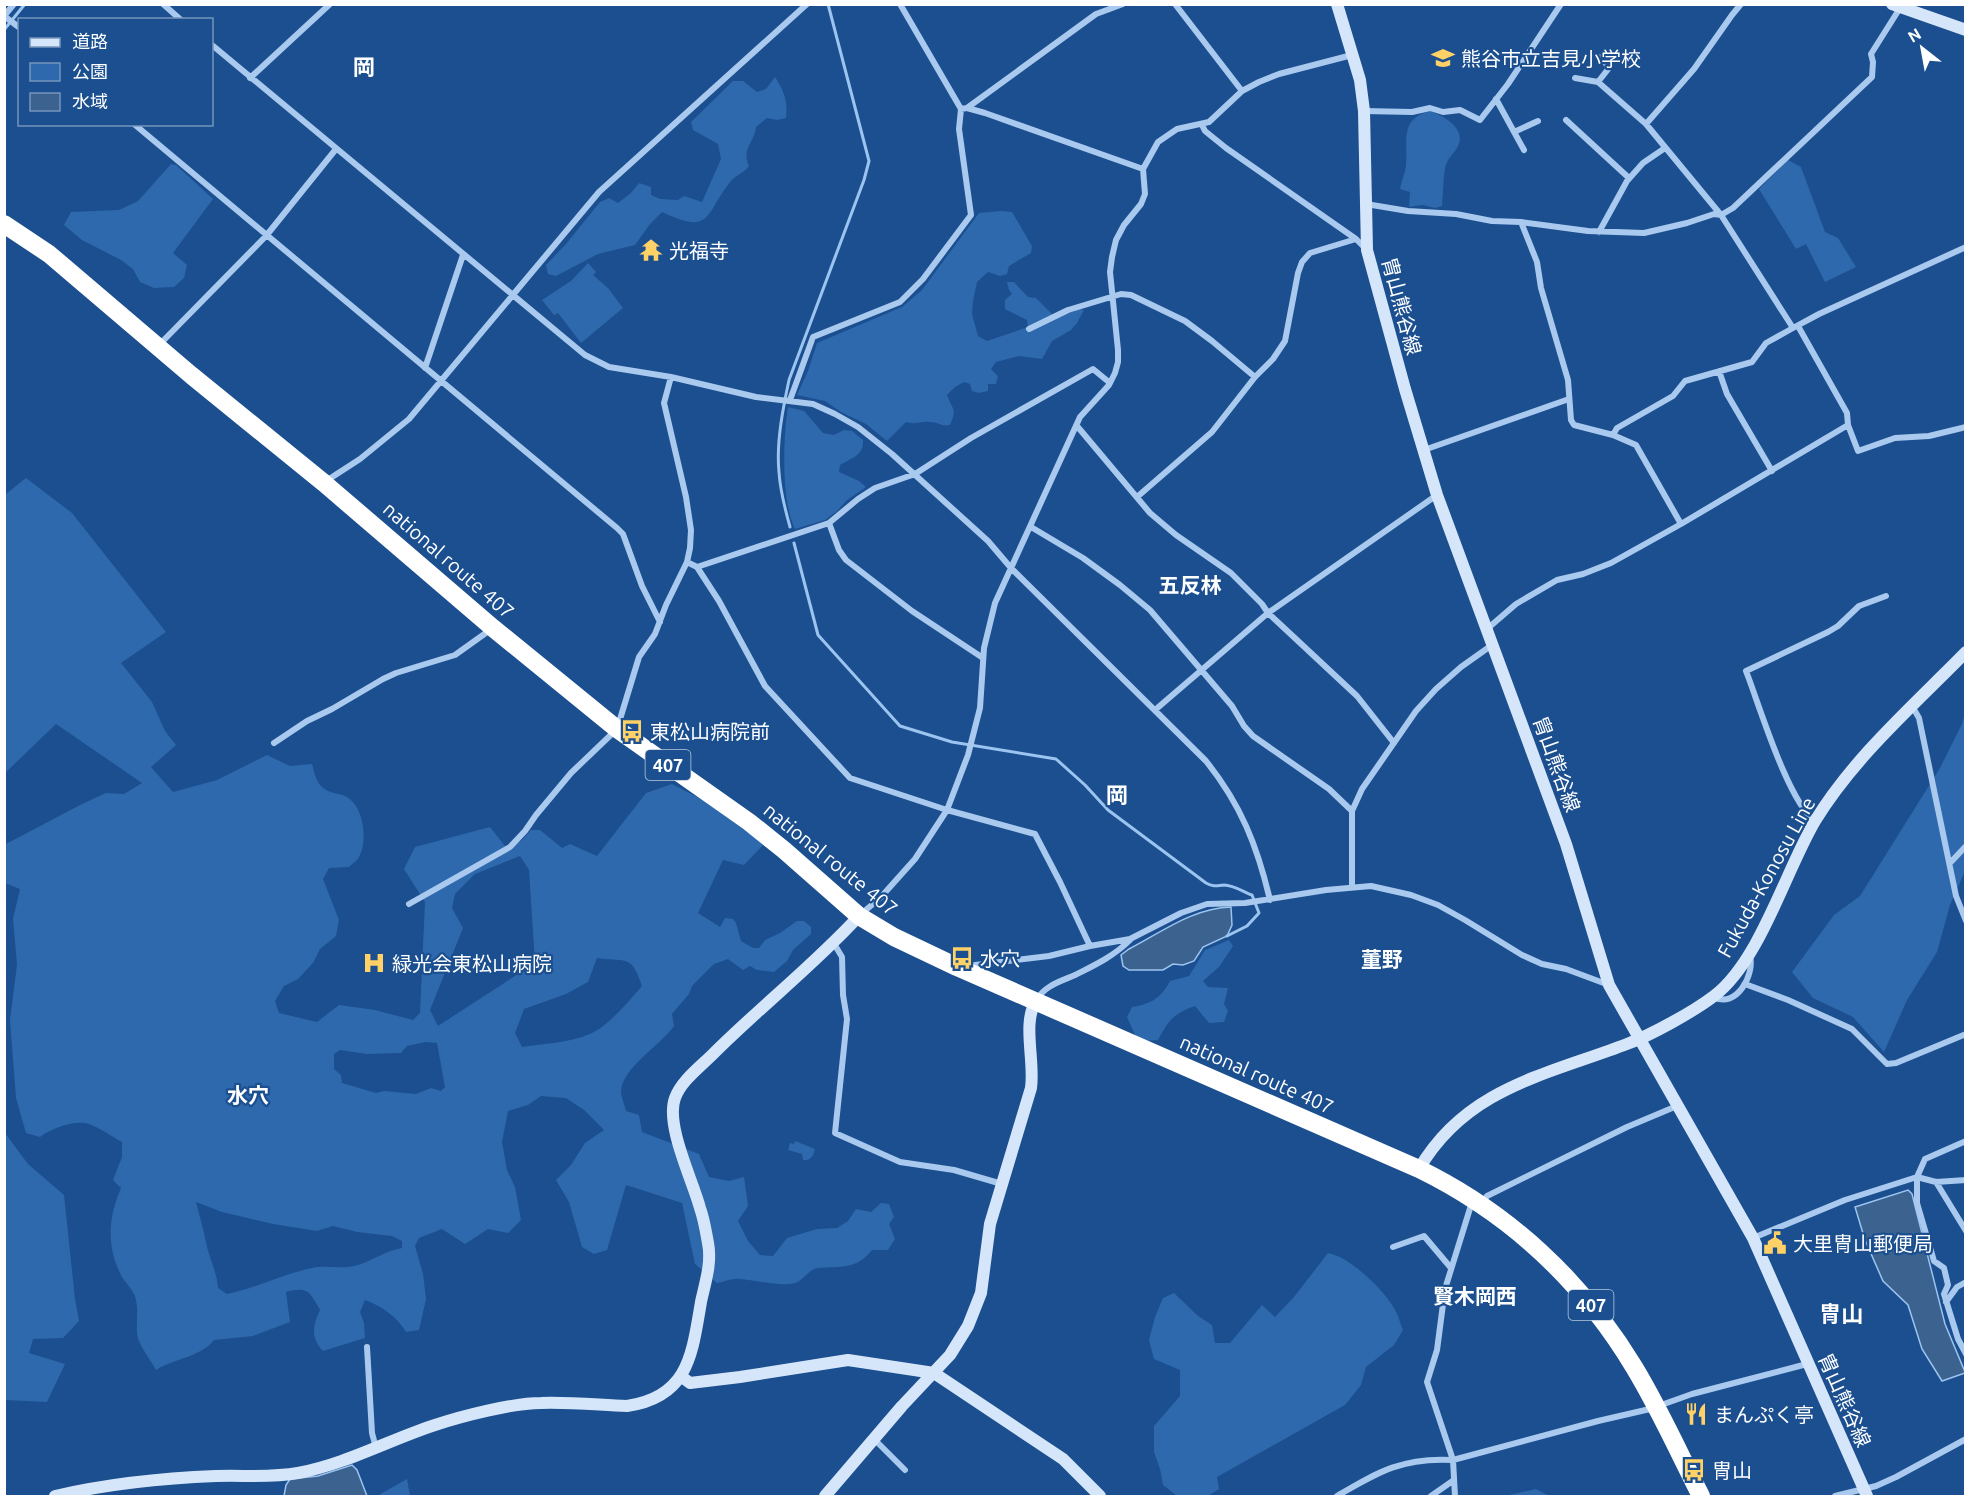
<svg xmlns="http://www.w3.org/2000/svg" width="1970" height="1501" viewBox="0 0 1970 1501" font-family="Ubuntu,'Noto Sans JP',sans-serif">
<rect width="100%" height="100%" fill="#1b4f8f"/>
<path fill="#2e69ad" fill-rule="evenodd" d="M775,77C784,91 788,101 786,118L777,120L767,118L756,127C754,144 741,148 749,166C744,173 736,175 731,181C704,214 713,236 662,212L650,224L635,245L598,254L556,276L548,274L546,265L566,244L600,202L609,198L618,203L631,193L639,183L651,187V195L660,199L678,200L684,196L702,202L721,159L718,144L693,130L691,122L733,81H743L757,92L766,89Z
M1430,111C1444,116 1468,129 1457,148C1452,156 1448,157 1445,168C1443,180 1443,194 1442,206L1435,208L1423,205L1409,207L1410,192L1400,189C1401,181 1405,174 1406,166C1408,141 1399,119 1430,111Z
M1788,160L1801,167L1825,232L1838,238L1856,267L1825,282L1806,244L1796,249L1759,189Z
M171,164L176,165L213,199L173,253L187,265L184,278L174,287L154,288L140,282L133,269L121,260L82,240L64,225L71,212L119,210L138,201Z
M1001,211L1012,212L1032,246L1031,253L1009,266L1007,274L1000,276L988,272L977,282L973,301L972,314L978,336L987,341L1028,327L1027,320L1005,309V300L1012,294L1009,290L1007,282H1014L1028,297L1036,298L1055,317L1079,309L1084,310L1077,323L1071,330L1052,341L1042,359L1019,356L996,362L991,369L998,376L996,384H988V391L979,393L972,391L970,384L964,382L955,387L947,395C953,411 957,408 950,425C942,427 938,422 930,422C920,421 918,425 906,422L887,441L866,424L841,412L825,401L797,395L808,371L817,343L902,307L922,290L979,213Z
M588,263L596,272L593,275L608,288L623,308L581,343L558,313L554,315L542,300L571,281Z
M788,407L804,411L823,433L834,435L844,430L852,431L863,440C864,456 851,458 840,465L839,472L859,481L866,487L847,500L837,511L825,520L795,529C781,501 783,437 788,407Z
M26,478L72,513L166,632L121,663L152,702L165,731L176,745L151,767L173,792L217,780L267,755L290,766L312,764C314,771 316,781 321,786C330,795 338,792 347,797C364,807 368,841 359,857C357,861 352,864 349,867L329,868L323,879L339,920L336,936L320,949L313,963L298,979L284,986L275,1001L279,1013L317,1022L339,1005L375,1010L413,1020L420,1013L425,902L404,869L415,847L490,827L505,846L521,841L531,830H540L562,848L570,844L597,856L646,793L672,784L701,799L764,844L744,865L723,860L698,913L720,927L725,918L733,919L736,923L741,941L753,948H759L765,940L780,933L797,921H804L811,927V934L793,950L787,961L774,972L757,970L750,966L743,970L728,959L714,964L692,986L689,994L672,1014L674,1026C661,1045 620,1069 621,1093C622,1099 625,1106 626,1111L639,1115L642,1132L699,1154L709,1177L729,1181L744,1177L748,1206L738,1221L748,1241L760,1255L773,1256L787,1238L817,1229L837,1228L848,1221L856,1209L871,1212L881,1203L889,1204L894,1217L889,1224L895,1239L888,1250H872C856,1270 841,1266 818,1268C809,1269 804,1280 795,1283C782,1287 754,1280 740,1279C733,1278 724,1282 717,1283L695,1264L682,1203L626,1185L607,1250L594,1254L582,1247L569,1202L556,1180L571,1165L585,1143L604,1130L584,1110L566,1098L541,1096L528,1105L508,1111L502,1142L507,1170L515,1187L521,1220L508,1233L488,1229L465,1244L442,1229L419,1238L415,1246L423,1274L426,1299L419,1330L406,1332C397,1317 382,1306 365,1300L360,1312L364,1323L365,1338L323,1351C310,1337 313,1325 320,1310C310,1292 308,1286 286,1292L290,1322L253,1336L214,1340C201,1357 175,1358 156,1370C151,1360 138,1345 137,1333C136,1320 139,1309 135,1296C132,1289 126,1283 122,1277C106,1247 108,1218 121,1188L113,1180L122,1157V1142C111,1136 100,1128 89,1124C75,1119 50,1129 40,1137L26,1133L16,1098L10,1020L17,965L13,919L20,889L5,883L4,841L6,844L82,804L106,793L124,794L142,783L56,724L5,773V498L6,494ZM520,856L529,870L535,963L438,1026L430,1010L463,928L452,908L455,894L475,874ZM597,958C627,963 631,953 642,986C629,1001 615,1018 599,1029C577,1043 547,1043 522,1047L515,1033L524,1009L566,994L588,982ZM426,1042L437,1043L445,1087L441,1091L431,1088L416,1094L384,1091L376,1093L342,1083L341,1075L334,1069V1054L340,1050L367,1054L401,1053L407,1046ZM196,1202L222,1212L273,1224L317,1231L333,1226L357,1232L392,1236L402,1241V1248C384,1251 371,1262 354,1266C340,1269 326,1265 312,1268C283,1274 256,1288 227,1294L218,1288C217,1273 211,1262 207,1247C204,1232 200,1217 196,1202Z
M1965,712V871L1950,905L1937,952L1907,1000L1884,1052L1853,1017L1813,998L1792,972L1834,915L1860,896L1940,768L1962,724Z
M1229,940L1233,946L1219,967L1203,981L1208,987L1228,988L1224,1004L1228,1011L1224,1022L1209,1023L1195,1006C1174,1013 1168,1021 1158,1040L1145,1041L1135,1035L1127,1017L1132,1007C1151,1004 1161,998 1170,981L1189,976L1205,950Z
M5,1133L28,1164L64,1195L75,1299L79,1321L63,1338L33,1339L29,1353L65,1364L47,1402L5,1400Z
M795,1141L815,1149C813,1156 811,1161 803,1160L802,1154L788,1150L790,1143L794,1144Z
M1328,1253C1350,1257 1382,1288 1394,1308C1398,1314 1400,1323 1403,1330L1394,1345L1366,1367L1361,1385L1345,1405L1217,1477L1219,1489L1208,1496H1177L1163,1485L1160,1469L1154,1452V1426L1180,1396V1370L1154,1359L1149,1340L1155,1317L1163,1298L1174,1293L1198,1316L1212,1325L1215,1343H1230L1262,1305L1275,1317L1294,1297Z
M407,1479L410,1496H377Z
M1536,1489L1549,1496H1504Z"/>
<path fill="#3c6290" stroke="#9cc4f0" stroke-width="1.5" d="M1231,907L1232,925L1227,936L1203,947L1194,961L1183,965L1173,964L1163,970H1129L1123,966L1121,955L1129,949C1162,932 1193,908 1231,907Z
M1908,1190L1912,1194L1945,1324L1965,1372V1373L1942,1381L1922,1349L1908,1305L1883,1281L1865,1240L1855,1207Z
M352,1465L357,1470L367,1496H284L286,1485L290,1479L318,1476Z"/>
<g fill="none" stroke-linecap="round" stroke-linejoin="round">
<path stroke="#9cc4f0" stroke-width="3" d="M4,30L25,4
M790,527C785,509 780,491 779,472C776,443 783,408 789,380L864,180L869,161L828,4
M794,543L818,635L900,726L952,742L1056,759L1085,785L1108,810L1206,883C1213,887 1216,886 1224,885C1233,885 1244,892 1252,895L1259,913L1247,926L1227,936"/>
<path stroke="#a9c9ee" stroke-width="6" d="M163,4L181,20
M1175,4L1242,91
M1741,4L1732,15L1694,69L1646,124L1721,215L1793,328
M4,16L20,28
M4,16L14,4
M212,45L585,355L609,367L671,377L756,397L813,404L835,414L858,427L892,454L988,541L1011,568L1206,761C1241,805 1257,845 1270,900
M250,78L330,4
M1575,78L1598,82L1646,124
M1598,82L1609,68L1601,57
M1496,99L1524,150
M967,108L1096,14L1123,4
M961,109L967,108L985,113L1143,169
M1364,111L1412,112L1430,108L1443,112L1460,110L1480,120L1508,84L1561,4
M1566,120L1629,178
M134,124L617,528L623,534L642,586L660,622
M1202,125L1205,131L1226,148L1356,239L1366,249
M1514,132L1538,121
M1366,204L1408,211L1456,214L1492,221L1521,222L1588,231L1644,233L1687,223L1714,214L1721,215L1733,208L1872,77L1873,62L1871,54L1900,8
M1521,222L1537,262L1541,288L1568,380L1571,420L1574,425L1613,435L1636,445L1681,524
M1599,232L1627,181L1643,163L1665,148
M1798,326L1847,413L1848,425L1858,451L1895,438L1929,436L1966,427
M1029,329L1068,310L1121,294L1131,295L1185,321L1212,341L1255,377
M160,344L266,236L336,149
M425,368L463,255
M1719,371L1727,394L1772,471
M790,400L813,337L900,302L923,279L971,215L959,129L961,109L900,4
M1077,426L1150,513L1176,535L1231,573L1262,604L1268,613L1357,696L1394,743
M1613,435L1617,428L1673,396L1685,381L1752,362L1766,343L1793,328L1819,314L1966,247
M1424,450L1569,399
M326,481L360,459L409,419L599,192L807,4
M1137,497L1212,432L1255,377L1273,359L1285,341L1298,273L1302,262L1310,253L1356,239
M829,523L839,550L846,560L912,611L983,658
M1031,527L1083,558L1120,585L1150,610L1232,706L1244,726L1253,736L1329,789L1352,811
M687,562L697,567L719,601L765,686L850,778L947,810L1035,834L1060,882L1090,946
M697,567L829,523L858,499L875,488L915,474L971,438L1093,369L1110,383
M1487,629L1516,604L1557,580L1583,574L1611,563L1681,524L1848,425
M1912,706L1919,718L1956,896L1966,921
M1155,710L1268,613L1437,495
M274,743L307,721L332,709L383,679L396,673L455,655L490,630
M1815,821C1788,802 1759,704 1746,671L1828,632L1838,626L1859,606L1886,596
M1950,863L1966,846
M1352,887V811L1362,789L1416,711L1436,689L1461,667L1492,645
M409,904L510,847L525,831L536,815L571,773L617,729L639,657L655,634L666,605L687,562L690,548L691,530L686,497L664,403L671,377
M860,915L881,897L915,859L947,810L968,755L980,708L984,648L995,603L1080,417L1109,385L1115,373L1118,362V350L1110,272L1112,257L1116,240L1124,225L1141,204L1145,194L1143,169L1158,142L1177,129L1209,122L1242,91L1259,82L1279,74L1352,55
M833,942L842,957L843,995L847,1019L835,1133L900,1162L954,1170L1002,1184
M967,966L1049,956L1090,946L1130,939L1181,913L1207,904L1245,903L1326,890L1371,886L1411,895L1438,905L1465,920L1522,955L1542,964L1566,969L1609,985
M1745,984L1788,1000L1852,1029L1887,1064L1896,1063L1966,1034
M1714,997C1736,1009 1755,975 1750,956
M1036,1000C1046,985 1059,982 1075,975C1095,965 1114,956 1130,940
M1966,1141L1925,1159L1917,1177V1203L1934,1261L1944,1268L1948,1285L1944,1294L1958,1339L1966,1354
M1936,1182L1966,1231
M1481,1204L1487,1196L1627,1127L1677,1106
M1753,1238L1845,1200L1917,1177L1936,1182L1966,1180
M1393,1247L1424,1236L1451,1268
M1946,1302L1957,1287L1966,1282
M367,1347L372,1433L376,1448
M875,1440L905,1470
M1337,1496C1378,1472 1403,1457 1453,1460L1598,1421L1650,1409L1692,1394L1807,1364
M1431,1496L1454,1480
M1455,1496L1453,1460L1427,1382L1437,1350L1445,1289L1472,1202
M1835,1496L1876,1486L1896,1477L1966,1439"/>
<path stroke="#d6e6fa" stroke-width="12" d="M1337,4L1360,80L1364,111L1367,250L1405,389L1437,495L1566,844L1609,985L1753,1238L1867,1496
M1892,4L1966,30
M1419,1169C1466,1088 1546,1075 1627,1044C1651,1035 1693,1012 1714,996C1760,961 1785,872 1815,821C1854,757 1914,705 1966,652
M682,1377L690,1383L740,1377L848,1360L934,1373L1063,1459L1100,1496
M55,1496C107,1484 163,1478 216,1476C244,1475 271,1478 298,1473C346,1464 389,1440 435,1425C462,1416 513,1403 541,1403C570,1402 599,1405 627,1406C689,1397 692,1354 701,1302C705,1283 712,1263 708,1243C706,1232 704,1219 700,1208C693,1181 665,1125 675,1098C681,1081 700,1067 713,1054C760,1007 814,965 859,916
M825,1496L902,1406L950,1355L968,1326L981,1293L990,1224L1031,1088C1035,1061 1022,1023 1036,1001"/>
<path stroke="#fff" stroke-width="18" d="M4,224L49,254L191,375L324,483L493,628L617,729L749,822L784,850L859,916L894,937L957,967L1419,1169C1509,1213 1582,1281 1634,1367C1659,1408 1679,1453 1701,1496"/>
</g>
<defs>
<g id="school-bare" transform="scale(1.8)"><path d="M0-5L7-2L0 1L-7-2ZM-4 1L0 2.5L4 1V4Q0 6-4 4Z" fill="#ffd166" stroke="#1b4f8f" stroke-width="2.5" paint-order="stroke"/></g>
<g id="temple-bare" transform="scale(1.8)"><path d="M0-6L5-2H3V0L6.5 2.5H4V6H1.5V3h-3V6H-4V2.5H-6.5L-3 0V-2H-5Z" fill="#ffd166" stroke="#1b4f8f" stroke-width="2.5" paint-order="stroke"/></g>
<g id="bus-bare" transform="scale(1.8)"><path d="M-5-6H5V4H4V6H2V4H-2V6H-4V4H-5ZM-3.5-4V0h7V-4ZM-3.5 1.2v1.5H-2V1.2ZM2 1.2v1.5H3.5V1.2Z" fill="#ffd166" stroke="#1b4f8f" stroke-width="2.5" paint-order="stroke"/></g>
<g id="hospital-bare" transform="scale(1.8)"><path d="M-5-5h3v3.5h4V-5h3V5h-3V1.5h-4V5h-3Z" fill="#ffd166" stroke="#1b4f8f" stroke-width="2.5" paint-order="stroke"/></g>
<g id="civic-bare" transform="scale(1.8)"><path d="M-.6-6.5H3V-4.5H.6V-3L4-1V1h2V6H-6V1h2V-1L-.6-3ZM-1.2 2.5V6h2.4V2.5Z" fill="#ffd166" stroke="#1b4f8f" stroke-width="2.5" paint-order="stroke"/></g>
<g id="restaurant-bare" transform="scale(1.8)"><path d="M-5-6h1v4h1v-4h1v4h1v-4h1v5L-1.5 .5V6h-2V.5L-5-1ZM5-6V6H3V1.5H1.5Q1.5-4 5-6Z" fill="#ffd166" stroke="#1b4f8f" stroke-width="2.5" paint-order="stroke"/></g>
</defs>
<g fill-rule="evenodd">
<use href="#school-bare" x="1443" y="58"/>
<use href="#temple-bare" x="651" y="250"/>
<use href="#bus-bare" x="632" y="731"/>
<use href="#bus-bare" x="962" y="958"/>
<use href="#hospital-bare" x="374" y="963"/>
<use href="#civic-bare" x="1775" y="1243"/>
<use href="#restaurant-bare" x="1696" y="1414"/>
<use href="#bus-bare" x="1694" y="1470"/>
</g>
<g text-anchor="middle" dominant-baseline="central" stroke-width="4.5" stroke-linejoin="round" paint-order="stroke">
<g fill="#1b4f8f" stroke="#bbcadd" stroke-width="1.5">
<rect x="645.5" y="750" width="45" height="30" rx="4.5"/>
<rect x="1568.5" y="1290" width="45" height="30" rx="4.5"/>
</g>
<g font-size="18" font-weight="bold" fill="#fff">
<text x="668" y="765">407</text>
<text x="1591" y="1305">407</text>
</g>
<g font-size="20" fill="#fff" stroke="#1b4f8f" text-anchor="start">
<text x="1461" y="58">熊谷市立吉見小学校</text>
<text x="669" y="250">光福寺</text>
<text x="650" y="731">東松山病院前</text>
<text x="980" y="958">水穴</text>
<text x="392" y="963">緑光会東松山病院</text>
<text x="1793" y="1243">大里冑山郵便局</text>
<text x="1714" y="1414">まんぷく亭</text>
<text x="1712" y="1470">冑山</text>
</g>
<g font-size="20" fill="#fff" stroke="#1b4f8f">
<text transform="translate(1402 306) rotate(75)">胄山熊谷線</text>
<text transform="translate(449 560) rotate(41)">national route 407</text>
<text transform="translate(1557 764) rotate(70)">胄山熊谷線</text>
<text transform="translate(831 859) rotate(39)">national route 407</text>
<text transform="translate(1766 877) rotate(-61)">Fukuda-Konosu Line</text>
<text transform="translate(1257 1074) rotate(24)">national route 407</text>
<text transform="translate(1845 1400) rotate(66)">胄山熊谷線</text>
</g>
<g font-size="21" font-weight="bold" fill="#fff" stroke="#1b4f8f">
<text x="1190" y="585">五反林</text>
<text x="1382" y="959">董野</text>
<text x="248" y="1095">水穴</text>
<text x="1475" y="1296">賢木岡西</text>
</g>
<g font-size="22" font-weight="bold" fill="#fff" stroke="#1b4f8f">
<text x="364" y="66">岡</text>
<text x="1117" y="794">岡</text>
<text x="1841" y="1313">冑山</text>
</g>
</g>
<rect width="1970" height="1501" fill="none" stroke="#ffffff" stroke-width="12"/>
<rect x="18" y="18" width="195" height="108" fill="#1b4f8f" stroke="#7695bc" stroke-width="1.5"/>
<rect x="30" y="38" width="30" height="9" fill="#d6e6fa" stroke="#7695bc" stroke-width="1.5"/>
<text x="72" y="48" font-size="18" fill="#ffffff">道路</text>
<rect x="30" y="63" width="30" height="18" fill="#2e69ad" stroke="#7695bc" stroke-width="1.5"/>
<text x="72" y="78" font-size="18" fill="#ffffff">公園</text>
<rect x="30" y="93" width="30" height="18" fill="#3c6290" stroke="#7695bc" stroke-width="1.5"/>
<text x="72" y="108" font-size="18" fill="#ffffff">水域</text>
<g transform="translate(1922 48) rotate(329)" stroke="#1b4f8f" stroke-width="4.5" paint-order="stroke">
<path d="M0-4.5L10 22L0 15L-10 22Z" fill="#ffffff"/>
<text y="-9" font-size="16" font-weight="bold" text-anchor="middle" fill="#ffffff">N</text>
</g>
</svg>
